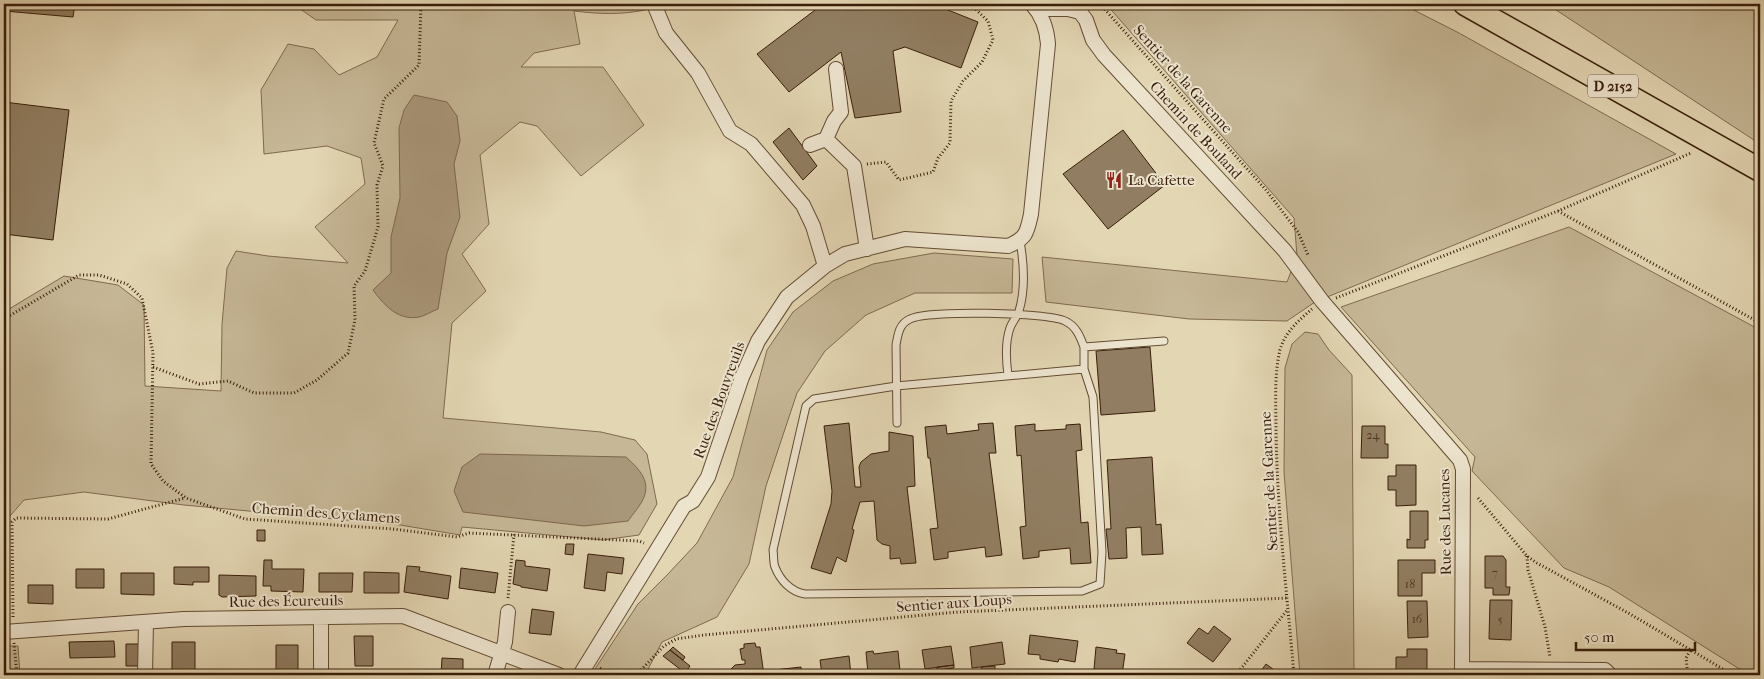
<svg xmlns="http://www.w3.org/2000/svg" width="1764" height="679" viewBox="0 0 1764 679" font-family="'IM FELL French Canon',serif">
<rect width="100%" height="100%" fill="#e3d6b3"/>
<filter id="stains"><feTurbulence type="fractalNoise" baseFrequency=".004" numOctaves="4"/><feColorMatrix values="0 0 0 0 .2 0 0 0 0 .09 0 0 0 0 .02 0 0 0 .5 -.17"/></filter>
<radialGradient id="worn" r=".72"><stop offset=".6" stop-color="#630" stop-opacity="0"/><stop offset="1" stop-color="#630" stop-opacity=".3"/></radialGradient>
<path fill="#c6b796" stroke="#806a50" d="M300,4H643L645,10C620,15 599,14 574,11L580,44L534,53L521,67H603L644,125L581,176L537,126L520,122L480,155L489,224L462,254L486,291L452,323L443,418L601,432L635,440L647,454L657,504L639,535L603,540L462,527L460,535L400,525L184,505L84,492L24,500L10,516H6V525H4V312L64,276L118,285L144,305L145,386L221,391L222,324L227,268L236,251L268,256L348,263L315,227L365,184L361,158L327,146L264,154L261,90L288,44L314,49L339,75L377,57L398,20H316L296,6Z
M1106,4H1402L1459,33L1676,154L1315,302L1287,321L1189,319L1046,302L1042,257L1287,282L1297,256L1294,218Z
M1547,4H1760V144Z
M1569,227L1760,330V675H1749L1609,587L1564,568L1472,471L1475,457L1341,307Z
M934,253L1013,259L1012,293H915L866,315L825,351L797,393L766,486L749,564L717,617L662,642L645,675H591L638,604L668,574L697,543L733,477L767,350L793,312L833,281L873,264Z
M1305,332L1318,334L1329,350L1352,375L1354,675H1300L1284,472L1285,368L1292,344Z
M4,646H18L20,675H4Z"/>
<path fill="#a9977a" stroke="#7c674d" d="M414,95L447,102L457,116L460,141L454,164L460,217L447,253L438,309C432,311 425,316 419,317C398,321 384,305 373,290L391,273V237L400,198L399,128L404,110Z
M480,454L626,457C637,467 651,480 644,497C641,505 633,514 628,521L584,526L463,512L454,491L462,467Z"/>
<path fill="#917e62" stroke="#391e0a" d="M4,4H75L73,17L4,11Z
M823,4H933L978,22L961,68L905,47L893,51L901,112L855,118L841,52L789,92L757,54Z
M4,102L69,110L53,240L4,234Z
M789,128L817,166L803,180L773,142Z
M1123,130L1165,185L1108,229L1063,174Z
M1150,347L1155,411L1101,415L1096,351Z
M849,423L855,487H861L859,467L861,462L871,454L889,451V432L913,436L915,486L907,487L916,563L901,564L900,558L890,559V546L882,544L877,540L874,501L860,502L852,529L854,530L846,562L837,557L831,574L811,568L831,504L832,491L824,426Z
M993,423L996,453H989L1002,555L986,557L985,547L948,552V558L934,560L930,529L938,528L930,458H928L925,427L946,425L947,434L979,430L978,424Z
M1035,424V431L1066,429V425L1080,424L1082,450L1076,451L1081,523L1088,522L1091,563L1071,564L1070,548L1039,551V557L1023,559L1020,527L1026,526L1021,455L1017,456L1015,426Z
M1362,426H1385V444H1388V458H1361Z
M1152,457L1156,525L1161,524L1163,554L1142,555L1141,527L1126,528L1127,558L1109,559L1106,529H1111L1107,460Z
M1396,465H1416V505L1396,506V490H1388V476H1396Z
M1410,511H1428V540H1425V548H1407V539L1410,540Z
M257,530H265V541H257Z
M566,544H574L573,555L565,554Z
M588,554L624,558L622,574L607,572L605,591L584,588Z
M1485,556H1503L1506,560V587H1510L1509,595H1493V588H1485Z
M264,560H272V569H304L303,592L271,591V586H263Z
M516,560L525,561V566L550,569L547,591L521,587V586L513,584Z
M1398,560H1435V573H1422V596H1398Z
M4,561H8V582H4Z
M407,566L420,567L419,571L451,576L448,599L404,592Z
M174,567H209V582H193V585L174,584Z
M461,568L498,573L495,593L459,588Z
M76,569H104V588H76Z
M364,572L399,573V593H364Z
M121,573H154V595L121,594Z
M319,573H353L352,592H319Z
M219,575L256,576V596L222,597L219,595Z
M28,585H53V604L28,603Z
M1490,600H1512L1511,640L1489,639Z
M1407,601H1427L1428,637L1408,638Z
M532,609L554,612L551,635L529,633Z
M1214,626L1231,639L1213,662L1187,643L1199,628L1208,634Z
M1030,635L1078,641L1075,662L1059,659L1058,662L1040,659V655L1028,654Z
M354,636H373V666H355Z
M114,641L115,657L70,658L69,642Z
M172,642H195V671H198V675H172Z
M1002,642L1005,664L972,668L970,647Z
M755,643L756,647H760L764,675H725L735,665L745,664V660H742L740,649L744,648V644Z
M126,644H139V666H126Z
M276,645H298V675H276Z
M951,646L954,665L925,669L922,650Z
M673,647L685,657L683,660L670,650Z
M1096,647L1117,650L1116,653L1125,654L1122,675L1100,673L1101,671L1094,669Z
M1407,649H1427V675H1396V657H1407Z
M670,650L690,666L685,673L663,656Z
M873,651L874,654L898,651L900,671L868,674L866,652Z
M849,656L851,675H822L820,660Z
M442,658L463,659V675H441Z
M1266,664L1281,675H1258Z
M954,665V668L937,670V667Z
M995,666V671L982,672L981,667Z
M801,667L802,675H774V670Z"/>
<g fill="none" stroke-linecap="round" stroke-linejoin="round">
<g stroke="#644c34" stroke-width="9">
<path id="service" d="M1084,369L896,386L814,399L806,406L773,550C774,555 773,562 775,567C780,580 791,592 805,594L1082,591L1100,584L1102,552L1093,397L1084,369V347L1164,341
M1008,375C1006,360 1005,342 1010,328C1012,322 1017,317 1019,311C1026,288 1024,264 1020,241
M897,423L896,345C898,334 899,324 910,319C927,310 1046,312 1065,321C1076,326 1080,336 1084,347"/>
</g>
<g stroke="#644c34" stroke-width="16">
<path id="minor" d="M654,4L666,33L698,73L730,131L751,144L803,205L813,226L825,266
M1036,9H1068L1080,12L1086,20L1093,40L1104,55L1285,251L1322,301L1460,460L1463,469L1462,675
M826,139L834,121L841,112L836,69
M810,145L826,139L854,166L867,249
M4,632L184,619L403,616L559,675
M1462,669L1605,670L1610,675
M145,675L146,622
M321,675V617
M495,675L505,642L508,612
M580,675L684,506L693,501L708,477L742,377L758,341L787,297L825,266L845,254L905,239L1008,246C1027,238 1027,232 1031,214L1048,44C1047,30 1042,15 1032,4"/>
</g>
<g stroke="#391e0a" stroke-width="25">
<path id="primary" d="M1465,4L1760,170"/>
</g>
<path stroke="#391e0a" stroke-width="3" stroke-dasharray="1 2.5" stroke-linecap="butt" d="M1100,4L1266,190L1298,232L1308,255
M867,164L886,162L899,180L933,172L938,158L950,143L951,101L963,81L982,62L993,40L988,21L970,4
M1558,211L1760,323
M1336,298L1558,211L1691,153
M4,319L79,275H99L127,284L142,298L153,353L151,464L163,481L186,498L245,519L393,529L457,537L469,533L639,541L644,543
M153,367L199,384L228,381L254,393H294L317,380L348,353L355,320L354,286L365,271L378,227L377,185L383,166L374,143L384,99L419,65L421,4
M1478,498L1527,556L1537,563L1630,614L1733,675
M1527,556L1528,570L1545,627L1550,657
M508,598L514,534
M13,617L12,522L16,518L108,519L185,498
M14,643L17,675
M600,668L609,675
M636,675L664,646L676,639L704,635L958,612L1288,598
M1236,675L1288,609
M1294,675C1287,594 1277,511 1276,429C1276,404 1274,375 1280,350C1285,332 1299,320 1312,309
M1688,675L1686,658L1691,649"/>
<use href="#service" stroke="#ede4ce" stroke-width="7"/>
<use href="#minor" stroke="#ede4ce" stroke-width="14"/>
<use href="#primary" stroke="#e3d6b3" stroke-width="22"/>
</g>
<defs>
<g id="restaurant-bare" transform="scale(1.35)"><path d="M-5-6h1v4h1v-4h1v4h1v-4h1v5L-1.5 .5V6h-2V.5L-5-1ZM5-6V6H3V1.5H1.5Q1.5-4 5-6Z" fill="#8f2418" stroke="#ede4ce" stroke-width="2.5" paint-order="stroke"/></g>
</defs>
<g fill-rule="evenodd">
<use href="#restaurant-bare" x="1114" y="180"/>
</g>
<g text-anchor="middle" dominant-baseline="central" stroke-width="4" stroke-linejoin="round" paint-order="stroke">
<g font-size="12" fill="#4f3620">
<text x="1373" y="435">24</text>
<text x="1495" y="573">7</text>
<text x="1410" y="584">18</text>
<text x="1417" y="619">16</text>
<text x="1500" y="620">5</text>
</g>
<rect fill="#ede4ce" stroke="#6f5945" stroke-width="1" x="1588" y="74.5" width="50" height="23" rx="4"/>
<g font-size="14" font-weight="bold" fill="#391e0a">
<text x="1613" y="86">D 2152</text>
</g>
<g font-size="15" fill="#391e0a" stroke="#ede4ce">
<text transform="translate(1183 79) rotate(48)">Sentier de la Garenne</text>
<text transform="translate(1196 130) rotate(47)">Chemin de Bouland</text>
<text transform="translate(719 400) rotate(-70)">Rue des Bouvreuils</text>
<text transform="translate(1269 481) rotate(-93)">Sentier de la Garenne</text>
<text transform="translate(326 513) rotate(4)">Chemin des Cyclamens</text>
<text transform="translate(1445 522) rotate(-91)">Rue des Lucanes</text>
<text transform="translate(286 601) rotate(-1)">Rue des Écureuils</text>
<text transform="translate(954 603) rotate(-4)">Sentier aux Loups</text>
</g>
<g font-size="15" fill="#391e0a" stroke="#ede4ce" text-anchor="start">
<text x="1128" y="180">La Cafette</text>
</g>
</g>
<rect width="1764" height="679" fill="none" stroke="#e3d6b3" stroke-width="20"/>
<rect x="5" y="5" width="1754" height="669" fill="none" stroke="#391e0a" stroke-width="2.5"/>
<rect x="10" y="10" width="1744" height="659" fill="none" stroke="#391e0a"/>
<path d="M1576 642v8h119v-8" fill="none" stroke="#391e0a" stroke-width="2.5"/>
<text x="1584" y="642" font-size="15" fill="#391e0a" stroke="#ede4ce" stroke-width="4" paint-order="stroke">50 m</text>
<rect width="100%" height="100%" filter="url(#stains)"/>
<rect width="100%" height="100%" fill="url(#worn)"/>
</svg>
